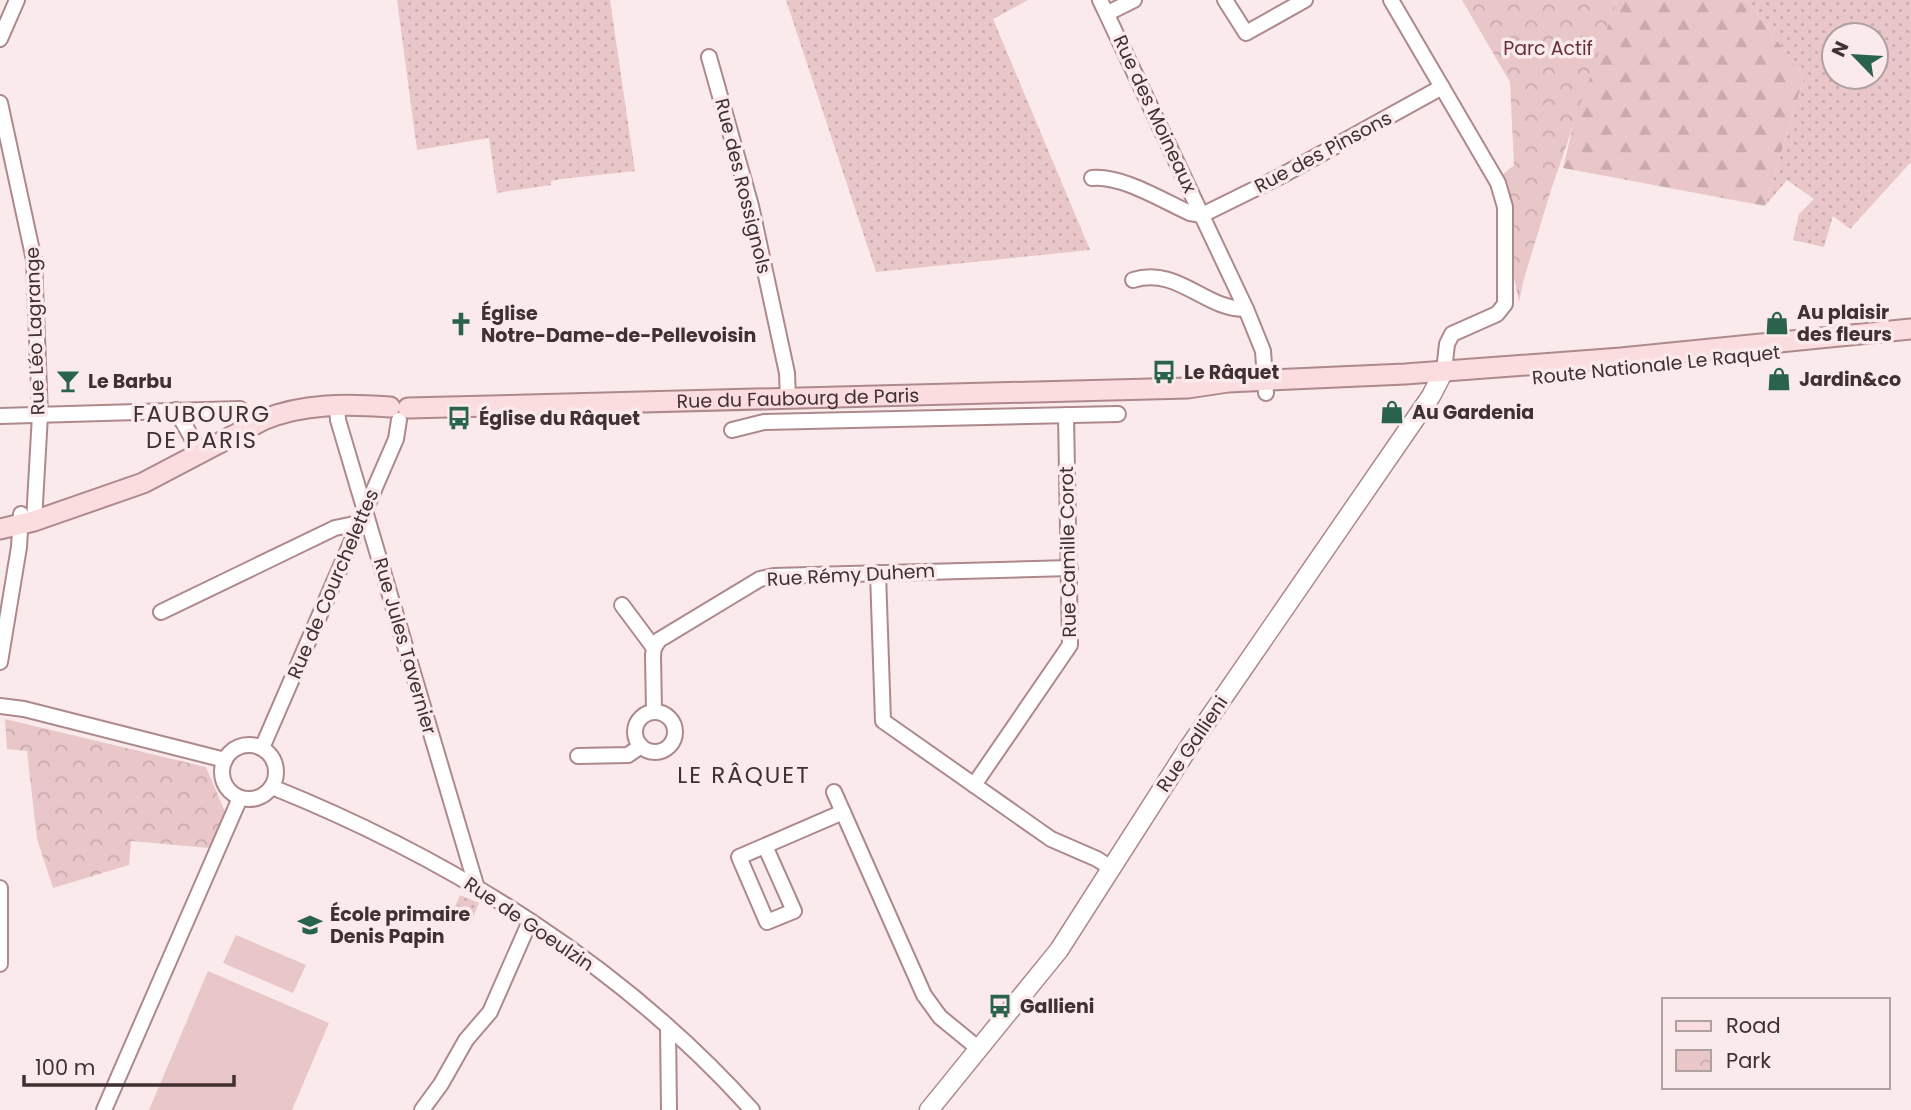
<svg xmlns="http://www.w3.org/2000/svg" width="1911" height="1110" font-family="Poppins,sans-serif">
  <style>
    .grass { fill: url(#grass-dots); fill-rule: evenodd }
    .forest { fill: url(#forest-firs) }
    .park { fill: url(#park-crowns) }
    .pitch { fill: #e9c7c9 }
    .lines { fill: none; stroke-linecap: round; stroke-linejoin: round }
    .minor-casing { stroke: #ae898c; stroke-width: 18 }
    .tertiary-casing { stroke: #ae898c; stroke-width: 21 }
    .secondary-casing { stroke: #ae898c; stroke-width: 23 }
    .minor { stroke: #fff; stroke-width: 14 }
    .tertiary { stroke: #fff; stroke-width: 18 }
    .secondary { stroke: #fbdcdf; stroke-width: 19 }
    .labels { text-anchor: middle; dominant-baseline: central; stroke-width: 7; stroke-linejoin: round; paint-order: stroke }
    .park-label { font-size: 19px; fill: #673137; stroke: #faeaeb }
    .street-label { font-size: 19px; fill: #3f3031; stroke: #faeaeb }
    .poi-label { font-size: 19px; font-weight: bold; fill: #3f3031; stroke: #faeaeb; text-anchor: start }
    .quarter-label { font-size: 23px; letter-spacing: 2px; fill: #3f3031; stroke: #faeaeb }
  </style>
  <defs>
    <pattern id="grass-dots" width="8" height="8" patternUnits="userSpaceOnUse" patternTransform="scale(1.75)"><rect width="8" height="8" fill="#e9c7c9"/><path d="M2 2h.1M6 6h.1" fill="none" stroke="#c9abad" stroke-width="1.8" stroke-linecap="round"/></pattern>
    <pattern id="forest-firs" width="22" height="20" patternUnits="userSpaceOnUse" patternTransform="scale(1.75)"><rect width="22" height="20" fill="#e9c7c9"/><path d="M5 1l3.5 6h-7zM16 11l3.5 6h-7z" fill="#c9abad"/></pattern>
    <pattern id="park-crowns" width="20" height="18" patternUnits="userSpaceOnUse" patternTransform="scale(1.75)"><rect width="20" height="18" fill="#e9c7c9"/><path d="M2 6a3 3 0 1 1 6 0M12 15a3 3 0 1 1 6 0" fill="none" stroke="#c9abad"/></pattern>
  </defs>
  <rect width="100%" height="100%" fill="#faeaeb"/>
  <!-- grass -->
  <g class="grass">
    <path d="M 397,0 L 610,0 L 635,171 L 561,179 L 551,181 L 551,185 L 497,193 L 489,138 L 417,150 Z"/>
    <path d="M 786,0 L 1028,0 L 993,19 L 1090,250 L 876,272 Z"/>
    <path d="M 1747,0 L 1911,0 L 1911,162 L 1850,229 L 1833,216 L 1824,247 L 1793,240 L 1799,214 L 1814,199 L 1787,180 L 1765,206 L 1804,77 ZM 1834,35 L 1876,35 L 1876,77 L 1834,77 Z"/>
    <path d="M 460,895 L 479,903 L 471,922 L 452,913 Z"/>
  </g>
  <!-- forest -->
  <path class="forest" d="M 1617,0 L 1747,0 L 1804,77 L 1765,206 L 1563,168 L 1576,114 Z"/>
  <!-- park -->
  <g class="park">
    <path d="M 1462,0 L 1617,0 L 1551,190 L 1523,282 L 1519,302 L 1512,267 L 1510,200 L 1501,176 L 1514,165 L 1510,82 Z"/>
    <path d="M 5,719 L 206,767 L 226,814 L 209,848 L 131,841 L 129,865 L 53,888 L 37,839 L 27,751 L 7,749 Z"/>
  </g>
  <!-- pitch -->
  <g class="pitch">
    <path d="M 236,935 L 306,965 L 293,993 L 223,963 Z"/>
    <path d="M 208,971 L 329,1023 L 292,1110 L 149,1110 Z"/>
  </g>
  <g class="lines">
    <!-- minor casing -->
    <g class="minor-casing">
      <g id="minor">
        <path d="M 1100,0 L 1246,309 L 1263,351 L 1266,393"/>
        <path d="M 1225,0 L 1246,33 L 1305,0"/>
        <path d="M 1391,0 L 1498,183 L 1505,207 L 1505,304 L 1497,314 L 1452,334 L 1447,344 L 1444,371"/>
        <path d="M 1108,13 L 1134,0"/>
        <path d="M 0,39 L 17,0"/>
        <path d="M 709,57 L 751,206 L 787,373 L 788,398"/>
        <path d="M 0,103 L 34,260 L 40,415 L 34,521"/>
        <path d="M 1092,178 C 1122,175 1163,201 1190,213 L 1202,215 L 1281,176 L 1442,87"/>
        <path d="M 1133,280 C 1178,266 1205,310 1246,309"/>
        <path d="M 337,405 L 338,420 L 476,885"/>
        <path d="M 176,410 L 201,454"/>
        <path d="M 0,416 L 240,409"/>
        <path d="M 732,430 L 764,422 L 1118,414"/>
        <path d="M 878,573 L 883,721 L 1051,839 L 1097,859 L 1111,868"/>
        <path d="M 622,605 L 654,648"/>
        <path d="M 161,612 L 335,528 L 359,523"/>
        <path d="M 0,662 L 19,547 L 21,514"/>
        <path d="M 0,706 L 24,709 L 225,760"/>
        <path d="M 654,711 L 653,655 L 654,648 L 659,640 L 760,579 L 774,576 L 1070,568"/>
        <circle cx="655" cy="732" r="20"/>
        <circle cx="249" cy="772" r="27"/>
        <path d="M 262,748 L 396,439 L 399,420"/>
        <path d="M 578,756 L 628,755 L 641,746"/>
        <path d="M 974,785 L 1070,645 L 1066,415"/>
        <path d="M 272,787 C 451,859 622,965 752,1110"/>
        <path d="M 834,792 L 924,995 L 940,1017 L 979,1049"/>
        <path d="M 765,846 L 794,911 L 767,922 L 739,857 L 843,812"/>
        <path d="M 0,888 L 0,964"/>
        <path d="M 668,1028 L 669,1110"/>
        <path d="M 104,1110 L 240,798"/>
        <path d="M 422,1110 L 441,1084 L 466,1040 L 490,1012 L 530,921"/>
      </g>
    </g>
    <!-- tertiary casing -->
    <g class="tertiary-casing">
      <path id="tertiary" d="M 929,1110 L 1059,950 L 1187,750 L 1431,396 L 1444,371"/>
    </g>
    <!-- secondary casing -->
    <g class="secondary-casing">
      <g id="secondary">
        <path id="s1" d="M 408,408 L 1188,388 L 1228,382 L 1405,374 L 1621,358 L 1911,329"/>
        <path d="M 0,529 L 34,521 L 143,483 L 263,420 C 303,403 348,404 390,407"/>
      </g>
    </g>
    <!-- minor -->
    <use href="#minor" class="minor"/>
    <!-- tertiary -->
    <use href="#tertiary" class="tertiary"/>
    <!-- secondary -->
    <use href="#secondary" class="secondary"/>
  </g>
  <!-- icons -->
  <defs>
    <g id="shop-bare" transform="scale(1.89)"><path d="M-5-2.5h2.3a2.7 3.5 0 0 1 5.4 0H5L5.5 6h-11ZM-1.5-2.5h3a1.5 2.3 0 0 0-3 0Z" fill="#2a634c" stroke="#faeaeb" stroke-width="2.5" paint-order="stroke"/></g>
    <g id="church-bare" transform="scale(1.89)"><path d="M-1.2-6h2.4v3.5h3.3v2.4h-3.3V6h-2.4V-.1h-3.3v-2.4h3.3Z" fill="#2a634c" stroke="#faeaeb" stroke-width="2.5" paint-order="stroke"/></g>
    <g id="bus-bare" transform="scale(1.89)"><path d="M-5-6H5V4H4V6H2V4H-2V6H-4V4H-5ZM-3.5-4V0h7V-4ZM-3.5 1.2v1.5H-2V1.2ZM2 1.2v1.5H3.5V1.2Z" fill="#2a634c" stroke="#faeaeb" stroke-width="2.5" paint-order="stroke"/></g>
    <g id="bar-bare" transform="scale(1.89)"><path d="M-6-5H6L.8 .8V4.5H3.5V6h-7V4.5H-.8V.8Z" fill="#2a634c" stroke="#faeaeb" stroke-width="2.5" paint-order="stroke"/></g>
    <g id="school-bare" transform="scale(1.89)"><path d="M0-5L7-2L0 1L-7-2ZM-4 1L0 2.5L4 1V4Q0 6-4 4Z" fill="#2a634c" stroke="#faeaeb" stroke-width="2.5" paint-order="stroke"/></g>
  </defs>
  <g fill-rule="evenodd">
    <use href="#shop-bare" x="1777" y="323"/>
    <use href="#church-bare" x="461" y="324"/>
    <use href="#bus-bare" x="1164" y="372"/>
    <use href="#shop-bare" x="1779" y="379"/>
    <use href="#bar-bare" x="68" y="381"/>
    <use href="#shop-bare" x="1392" y="412"/>
    <use href="#bus-bare" x="459" y="418"/>
    <use href="#school-bare" x="310" y="925"/>
    <use href="#bus-bare" x="1000" y="1006"/>
  </g>
  <g class="labels">
    <!-- park labels -->
    <g class="park-label">
      <text x="1548" y="48">Parc Actif</text>
    </g>
    <!-- street labels -->
    <g class="street-label">
      <text transform="translate(1155 114) rotate(65)">Rue des Moineaux</text>
      <text transform="translate(1323 152) rotate(-28)">Rue des Pinsons</text>
      <text transform="translate(743 186) rotate(76)">Rue des Rossignols</text>
      <text transform="translate(35 331) rotate(-92)">Rue Léo Lagrange</text>
      <text transform="translate(1656 365) rotate(-6)">Route Nationale Le Raquet</text>
      <text stroke="none"><textPath href="#s1" startOffset="390">Rue du Faubourg de Paris</textPath></text>
      <text transform="translate(1068 552) rotate(-91)">Rue Camille Corot</text>
      <text transform="translate(851 575) rotate(-3)">Rue Rémy Duhem</text>
      <text transform="translate(333 584) rotate(-67)">Rue de Courchelettes</text>
      <text transform="translate(405 646) rotate(74)">Rue Jules Tavernier</text>
      <text transform="translate(1192 744) rotate(-56)">Rue Gallieni</text>
      <text transform="translate(529 924) rotate(34)">Rue de Goeulzin</text>
    </g>
    <!-- poi labels -->
    <g class="poi-label">
      <text x="1797" y="312">Au plaisir<tspan x="1797" dy="22">des fleurs</tspan></text>
      <text x="481" y="313">Église<tspan x="481" dy="22">Notre-Dame-de-Pellevoisin</tspan></text>
      <text x="1184" y="372">Le Râquet</text>
      <text x="1799" y="379">Jardin&amp;co</text>
      <text x="88" y="381">Le Barbu</text>
      <text x="1412" y="412">Au Gardenia</text>
      <text x="479" y="418">Église du Râquet</text>
      <text x="330" y="914">École primaire<tspan x="330" dy="22">Denis Papin</tspan></text>
      <text x="1020" y="1006">Gallieni</text>
    </g>
    <!-- quarter labels -->
    <g class="quarter-label">
      <text x="202" y="414">FAUBOURG<tspan x="202" dy="26">DE PARIS</tspan></text>
      <text x="744" y="775">LE RÂQUET</text>
    </g>
  </g>
  <!-- legend -->
  <rect x="1662" y="998" width="228" height="91" fill="#faeaeb" stroke="#afa0a1" stroke-width="2"/>
  <rect x="1676" y="1021" width="35" height="10" fill="#fbdcdf" stroke="#afa0a1" stroke-width="2"/>
  <text x="1726" y="1033" font-size="21" fill="#3f3031">Road</text>
  <rect x="1676" y="1050" width="35" height="21" fill="url(#park-crowns)" stroke="#afa0a1" stroke-width="2"/>
  <text x="1726" y="1068" font-size="21" fill="#3f3031">Park</text>
  <!-- north arrow -->
  <g transform="translate(1855 56) rotate(295)"><circle r="33" fill="#faeaeb" stroke="#afa0a1" stroke-width="2"/>
  <path d="M0-5L12 26L0 18L-12 26Z" fill="#2a634c"/>
  <text y="-10" font-size="19" font-weight="bold" text-anchor="middle" fill="#3f3031">N</text>
  </g>
  <!-- scale -->
  <path d="M24 1075v10h210v-10" fill="none" stroke="#3f3031" stroke-width="3.5"/>
  <text x="35" y="1075" font-size="21" fill="#3f3031" stroke="#faeaeb" stroke-width="5" paint-order="stroke">100 m</text>
</svg>
